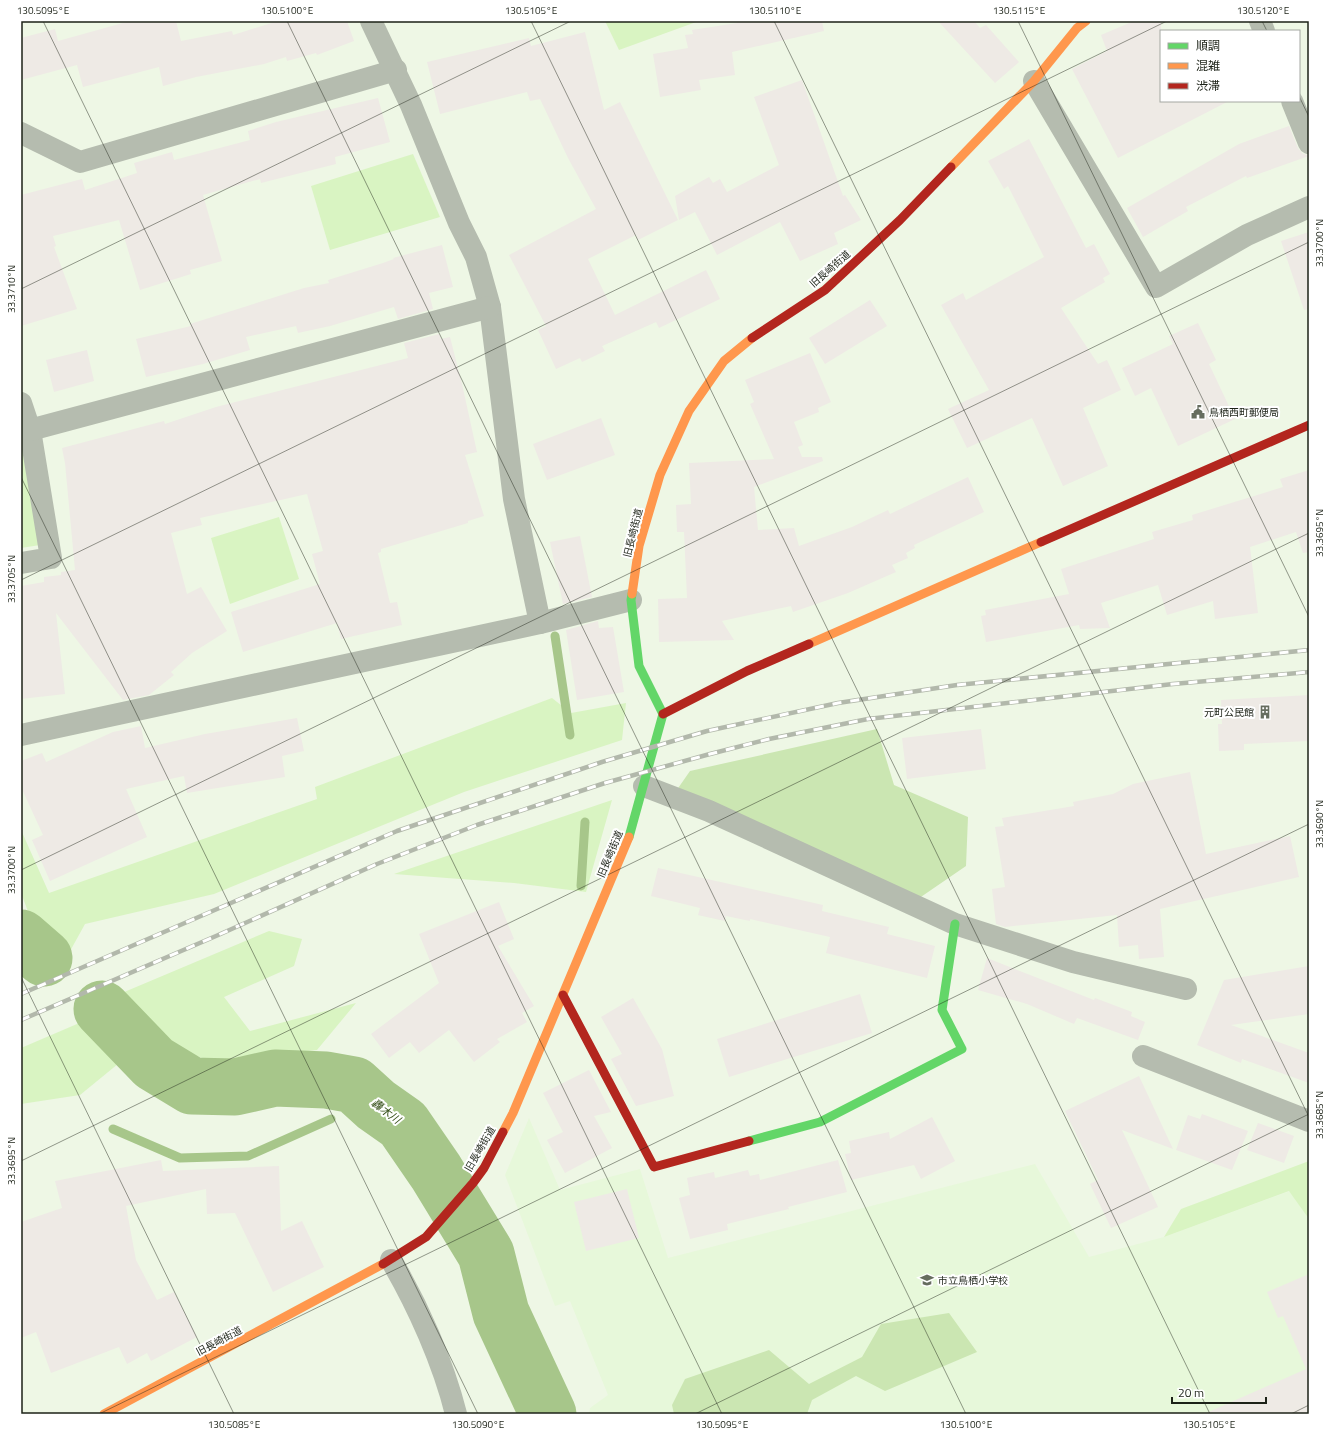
<svg xmlns="http://www.w3.org/2000/svg" width="1330" height="1435" font-family="'Titillium Web','Noto Sans JP',sans-serif">
  <style>
    .built { fill: #e7f8da }
    .green { fill: #d9f4c2 }
    .forest { fill: #cbe6b2 }
    .lines { fill: none; stroke-linecap: round; stroke-linejoin: round }
    .stream { stroke: #a7c68a; stroke-width: 9 }
    .river { stroke: #a7c68a; stroke-width: 57 }
    .building { fill: #eeeae5 }
    .street { stroke: #b5bcaf; stroke-width: 22 }
    .fast { stroke: #63d668; stroke-width: 9 }
    .slow { stroke: #ff974d; stroke-width: 9 }
    .jam { stroke: #b3261e; stroke-width: 9 }
    .rail-casing { stroke: #b2b8ab; stroke-width: 4.5 }
    .rail { stroke: #fff; stroke-width: 3; stroke-dasharray: 9; stroke-linecap: butt }
    .ticks { fill: none; stroke: #1c2217; stroke-width: 1; stroke-opacity: 0.45 }
    .labels { text-anchor: middle; dominant-baseline: central; stroke-width: 4; stroke-linejoin: round; paint-order: stroke }
    .street-label { font-size: 10px; fill: #1c2217; stroke: #fff }
    .poi-label { font-size: 10px; fill: #1c2217; stroke: #fff; text-anchor: start }
    .water-label { font-size: 11px; font-style: italic; fill: #334d16; stroke: #fff }
    .neatline { fill: none; stroke: #1c2217; stroke-width: 1.5 }
    .ticks-label { font-size: 10px; text-anchor: middle; fill: #1c2217 }
  </style>
  <rect width="100%" height="100%" fill="#eef7e5"/>
  <!-- built -->
  <path class="built" d="M 529,1118 L 560,1190 L 640,1169 L 668,1258 L 1035,1164 L 1089,1257 L 1164,1237 L 1290,1191 L 1309,1219 L 1309,1414 L 589,1414 L 590,1408 L 608,1395 L 570,1301 L 555,1306 L 505,1175 Z"/>
  <!-- green -->
  <g class="green">
    <path d="M 605,21 L 699,21 L 619,50 Z"/>
    <path d="M 413,154 L 440,217 L 330,250 L 311,186 Z"/>
    <path d="M 21,436 L 40,545 L 21,548 Z"/>
    <path d="M 279,517 L 299,579 L 230,604 L 211,538 Z"/>
    <path d="M 552,698 L 571,713 L 626,703 L 622,740 L 464,792 L 214,894 L 85,924 L 69,953 L 29,914 L 21,893 L 21,830 L 49,893 L 317,799 L 315,787 Z"/>
    <path d="M 612,800 L 586,892 L 514,883 L 394,874 Z"/>
    <path d="M 269,931 L 302,939 L 294,966 L 224,997 L 250,1031 L 356,1003 L 317,1050 L 213,1062 L 169,1046 L 110,998 Z"/>
    <path d="M 21,954 L 34,968 L 21,973 Z"/>
    <path d="M 84,1021 L 124,1059 L 80,1095 L 21,1104 L 21,1048 Z"/>
    <path d="M 1309,1161 L 1309,1219 L 1289,1191 L 1164,1237 L 1181,1209 Z"/>
  </g>
  <!-- forest -->
  <g class="forest">
    <path d="M 877,729 L 894,785 L 968,817 L 966,866 L 915,901 L 674,794 L 690,771 Z"/>
    <path d="M 949,1313 L 977,1352 L 885,1391 L 856,1376 L 812,1400 L 807,1414 L 674,1414 L 672,1405 L 685,1379 L 769,1350 L 809,1384 L 862,1357 L 881,1324 Z"/>
  </g>
  <g class="lines">
    <!-- stream -->
    <g class="stream">
      <path d="M 555,636 L 570,735"/>
      <path d="M 581,886 L 585,822"/>
      <path d="M 113,1129 L 180,1158 L 248,1156 L 331,1119"/>
    </g>
    <!-- river -->
    <g class="river">
      <path d="M 21,938 L 44,958"/>
      <path d="M 102,1009 L 154,1063 L 192,1086 L 235,1087 L 275,1078 L 326,1080 L 354,1085 L 376,1105 L 403,1124 L 436,1172 L 486,1254 L 501,1313 L 548,1414"/>
    </g>
  </g>
  <!-- building -->
  <g class="building">
    <path d="M 130,21 L 176,21 L 181,41 L 232,31 L 233,35 L 278,21 L 347,21 L 354,41 L 317,55 L 316,53 L 287,61 L 286,57 L 264,64 L 196,77 L 163,86 L 159,67 L 83,87 L 77,65 L 21,80 L 21,38 L 55,29 L 58,41 Z"/>
    <path d="M 736,21 L 822,21 L 824,31 L 732,52 L 735,75 L 699,80 L 701,90 L 660,97 L 653,54 L 688,48 L 685,35 L 693,34 L 692,30 L 737,23 Z"/>
    <path d="M 938,21 L 974,21 L 980,28 L 986,25 L 1019,62 L 995,83 Z"/>
    <path d="M 1134,21 L 1161,21 L 1161,101 L 1229,101 L 1118,158 L 1072,69 L 1107,51 L 1101,35 Z"/>
    <path d="M 585,32 L 604,110 L 620,102 L 678,220 L 638,240 L 636,235 L 588,259 L 615,315 L 706,270 L 720,299 L 659,328 L 656,322 L 602,346 L 605,351 L 582,362 L 580,358 L 556,369 L 538,330 L 546,326 L 509,255 L 596,209 L 568,158 L 540,99 L 530,101 L 527,92 L 440,114 L 427,62 L 529,38 L 531,46 Z"/>
    <path d="M 802,80 L 843,196 L 845,195 L 861,220 L 834,233 L 838,244 L 800,261 L 780,222 L 717,255 L 695,212 L 679,220 L 675,196 L 709,177 L 713,183 L 720,179 L 727,192 L 779,165 L 754,97 Z"/>
    <path d="M 378,98 L 390,142 L 335,157 L 336,164 L 261,183 L 260,179 L 203,195 L 222,261 L 190,270 L 191,274 L 140,290 L 119,220 L 53,236 L 56,246 L 54,247 L 77,309 L 21,326 L 21,195 L 82,179 L 85,190 L 137,173 L 134,163 L 172,152 L 174,160 L 250,140 L 248,131 L 276,122 Z"/>
    <path d="M 1289,126 L 1298,148 L 1302,153 L 1309,156 L 1247,178 L 1246,176 L 1186,207 L 1188,211 L 1143,237 L 1127,208 L 1239,144 Z"/>
    <path d="M 1029,139 L 1086,248 L 1094,244 L 1110,274 L 1103,278 L 1105,282 L 1061,308 L 1098,364 L 1107,360 L 1121,390 L 1083,408 L 1108,466 L 1063,486 L 1032,418 L 967,448 L 948,409 L 989,390 L 941,305 L 963,293 L 966,300 L 1044,257 L 1008,186 L 1004,189 L 988,161 Z"/>
    <path d="M 1309,232 L 1309,309 L 1304,310 L 1281,241 Z"/>
    <path d="M 442,245 L 453,287 L 429,293 L 433,309 L 398,319 L 394,307 L 330,326 L 298,333 L 296,326 L 246,337 L 250,350 L 203,364 L 146,377 L 136,339 L 191,326 L 190,324 L 304,288 L 329,283 L 328,280 L 383,263 L 394,259 L 393,258 Z"/>
    <path d="M 870,300 L 887,326 L 825,364 L 809,338 Z"/>
    <path d="M 1198,323 L 1216,360 L 1209,364 L 1235,419 L 1178,446 L 1151,388 L 1135,396 L 1122,368 L 1173,344 L 1169,336 Z"/>
    <path d="M 439,334 L 441,339 L 450,337 L 462,384 L 477,452 L 465,455 L 484,516 L 468,521 L 468,523 L 381,549 L 381,552 L 378,553 L 390,603 L 397,602 L 402,625 L 341,639 L 337,623 L 243,652 L 231,612 L 320,584 L 312,554 L 323,551 L 307,494 L 200,518 L 202,525 L 171,533 L 187,594 L 201,587 L 227,631 L 192,653 L 171,672 L 174,675 L 149,695 L 123,700 L 56,613 L 65,694 L 21,699 L 21,586 L 44,582 L 44,577 L 61,575 L 61,572 L 75,570 L 65,463 L 62,448 L 164,421 L 165,424 L 216,407 L 408,358 L 404,343 Z"/>
    <path d="M 87,350 L 94,381 L 54,392 L 46,360 Z"/>
    <path d="M 810,353 L 831,402 L 818,408 L 819,412 L 794,422 L 803,445 L 798,447 L 802,457 L 822,457 L 823,461 L 754,487 L 758,530 L 794,528 L 799,546 L 852,527 L 888,510 L 890,514 L 968,477 L 984,512 L 914,545 L 915,548 L 906,553 L 908,558 L 892,565 L 896,572 L 848,593 L 793,612 L 791,606 L 722,621 L 734,640 L 659,642 L 658,599 L 687,598 L 684,532 L 677,532 L 676,505 L 691,504 L 689,463 L 774,459 L 750,404 L 754,402 L 745,380 Z"/>
    <path d="M 601,418 L 615,455 L 547,480 L 533,444 Z"/>
    <path d="M 1309,470 L 1309,552 L 1303,553 L 1296,532 L 1250,547 L 1258,613 L 1215,619 L 1213,601 L 1167,615 L 1158,585 L 1101,603 L 1110,628 L 1080,629 L 1079,625 L 986,642 L 981,616 L 986,615 L 985,610 L 1069,594 L 1061,569 L 1154,539 L 1152,532 L 1193,520 L 1192,515 L 1283,487 L 1280,479 Z"/>
    <path d="M 580,536 L 592,597 L 563,604 L 550,542 Z"/>
    <path d="M 598,621 L 599,628 L 613,627 L 624,692 L 577,700 L 566,630 Z"/>
    <path d="M 1309,695 L 1309,741 L 1244,744 L 1244,750 L 1219,751 L 1218,724 L 1222,724 L 1221,700 Z"/>
    <path d="M 297,718 L 304,751 L 282,756 L 285,777 L 187,793 L 184,776 L 126,789 L 147,837 L 50,881 L 32,840 L 43,835 L 21,787 L 21,761 L 42,753 L 46,762 L 113,732 L 141,726 L 145,748 L 205,734 Z"/>
    <path d="M 981,729 L 986,769 L 907,779 L 902,738 Z"/>
    <path d="M 1190,772 L 1206,854 L 1290,836 L 1299,877 L 1160,909 L 1164,957 L 1139,959 L 1138,945 L 1119,947 L 1117,915 L 1005,927 L 996,924 L 992,889 L 1005,887 L 995,827 L 1004,826 L 1002,818 L 1074,806 L 1073,802 L 1113,794 L 1133,784 Z"/>
    <path d="M 658,868 L 823,905 L 822,911 L 889,927 L 887,934 L 935,946 L 927,978 L 826,953 L 830,937 L 750,919 L 750,921 L 726,916 L 725,921 L 698,915 L 700,908 L 651,896 Z"/>
    <path d="M 499,902 L 514,939 L 498,946 L 534,1006 L 522,1013 L 527,1022 L 497,1039 L 500,1042 L 474,1062 L 449,1030 L 419,1053 L 410,1042 L 389,1058 L 371,1034 L 439,983 L 419,934 Z"/>
    <path d="M 987,958 L 1094,1000 L 1095,998 L 1132,1012 L 1131,1016 L 1145,1022 L 1138,1040 L 1077,1018 L 1074,1024 L 1027,1004 L 978,990 Z"/>
    <path d="M 1309,966 L 1309,1014 L 1231,1025 L 1309,1053 L 1309,1083 L 1242,1059 L 1241,1063 L 1197,1045 L 1224,980 Z"/>
    <path d="M 860,994 L 872,1033 L 729,1077 L 717,1039 Z"/>
    <path d="M 633,998 L 662,1049 L 674,1096 L 636,1106 L 611,1059 L 622,1054 L 601,1017 Z"/>
    <path d="M 589,1070 L 611,1112 L 594,1116 L 612,1148 L 565,1173 L 547,1140 L 563,1132 L 543,1093 Z"/>
    <path d="M 1139,1076 L 1173,1149 L 1122,1130 L 1158,1207 L 1111,1228 L 1090,1184 L 1098,1180 L 1065,1111 Z"/>
    <path d="M 1202,1114 L 1248,1131 L 1232,1170 L 1176,1150 L 1188,1115 L 1200,1119 Z"/>
    <path d="M 932,1117 L 955,1161 L 921,1179 L 914,1165 L 851,1180 L 845,1154 L 851,1153 L 849,1141 L 889,1132 L 890,1139 Z"/>
    <path d="M 1258,1123 L 1294,1136 L 1284,1163 L 1247,1150 Z"/>
    <path d="M 161,1160 L 163,1171 L 279,1166 L 281,1231 L 302,1221 L 324,1267 L 273,1292 L 235,1213 L 207,1214 L 206,1189 L 126,1206 L 136,1260 L 157,1300 L 174,1292 L 197,1337 L 151,1361 L 147,1353 L 127,1364 L 119,1347 L 51,1373 L 36,1332 L 21,1338 L 21,1222 L 62,1208 L 55,1181 Z"/>
    <path d="M 838,1160 L 847,1192 L 788,1207 L 789,1209 L 727,1224 L 728,1230 L 690,1239 L 679,1198 L 690,1195 L 687,1178 L 714,1172 L 715,1178 L 748,1170 L 750,1176 L 759,1174 L 760,1180 Z"/>
    <path d="M 627,1189 L 639,1238 L 586,1251 L 574,1202 Z"/>
    <path d="M 1309,1274 L 1309,1414 L 1204,1414 L 1306,1369 L 1283,1316 L 1278,1318 L 1267,1292 Z"/>
  </g>
  <g class="lines">
    <!-- street -->
    <g class="street">
      <path d="M 371,21 L 411,105 L 459,223 L 476,257 L 490,307 L 514,499 L 540,623"/>
      <path d="M 1260,21 L 1264,31"/>
      <path d="M 1034,81 L 1156,287 L 1247,235 L 1309,207"/>
      <path d="M 1292,101 L 1309,143"/>
      <path d="M 21,133 L 80,162 L 396,70"/>
      <path d="M 21,403 L 30,430 L 51,558 L 21,563"/>
      <path d="M 30,430 L 490,307"/>
      <path d="M 21,735 L 540,623 L 631,600"/>
      <path d="M 644,786 L 709,811 L 955,924 L 1073,962 L 1186,989"/>
      <path d="M 1143,1056 L 1309,1121"/>
      <path d="M 391,1260 C 418,1306 443,1362 456,1414"/>
    </g>
    <!-- fast -->
    <g class="fast">
      <path d="M 629,837 L 663,714 L 639,666 L 631,600 L 632,594"/>
      <path d="M 749,1141 L 820,1122 L 962,1049 L 942,1010 L 955,924"/>
    </g>
    <!-- slow -->
    <g class="slow">
      <path d="M 951,167 L 1034,81 L 1077,28 L 1086,21"/>
      <path d="M 632,594 L 639,546 L 660,475 L 689,411 L 724,361 L 752,338"/>
      <path d="M 809,644 L 1041,542"/>
      <path d="M 503,1132 L 513,1113 L 629,837"/>
      <path d="M 104,1414 L 383,1264"/>
    </g>
    <!-- jam -->
    <g class="jam">
      <path d="M 752,338 L 825,290 L 900,220 L 951,167"/>
      <path d="M 1041,542 L 1309,425"/>
      <path d="M 663,714 L 747,671 L 809,644"/>
      <path d="M 563,995 L 654,1167 L 749,1141"/>
      <path d="M 383,1264 L 426,1237 L 473,1183 L 484,1168 L 503,1132"/>
    </g>
    <!-- rail casing -->
    <g class="rail-casing">
      <g id="rail">
        <path d="M 21,994 L 397,831 L 602,762 L 707,731 L 838,703 L 957,685 L 1309,650"/>
        <path d="M 21,1020 L 216,936 L 377,864 L 477,825 L 605,783 L 710,754 L 769,739 L 868,719 L 1173,684 L 1309,672"/>
      </g>
    </g>
    <!-- rail -->
    <use href="#rail" class="rail"/>
  </g>
  <!-- ticks -->
  <path class="ticks" d="M 43,21 L 722,1414M 287,21 L 966,1414M 531,21 L 1210,1414M 774,21 L 1309,1117M 1018,21 L 1309,617M 1262,21 L 1267,31M 1299,96 L 1309,117M 21,289 L 571,21M 21,477 L 478,1414M 21,580 L 1167,21M 21,870 L 1309,242M 21,977 L 234,1414M 21,1161 L 1309,533M 99,1414 L 1309,824M 695,1414 L 1309,1114M 1291,1414 L 1309,1405"/>
  <!-- icons -->
  <defs>
    <g id="civic-bare" transform="scale(1.08)"><path d="M-.6-6.5H3V-4.5H.6V-3L4-1V1h2V6H-6V1h2V-1L-.6-3ZM-1.2 2.5V6h2.4V2.5Z" fill="#666d5f" stroke="#fff" stroke-width="2.5" paint-order="stroke"/></g>
    <g id="building-bare" transform="scale(1.08)"><path d="M-4-6H4V6H1V3H-1V6H-4ZM-2.5-4.3h1.7v1.8h-1.7ZM.8-4.3h1.7v1.8H.8ZM-2.5-1h1.7V.8h-1.7ZM.8-1h1.7V.8H.8Z" fill="#666d5f" stroke="#fff" stroke-width="2.5" paint-order="stroke"/></g>
    <g id="school-bare" transform="scale(1.08)"><path d="M0-5L7-2L0 1L-7-2ZM-4 1L0 2.5L4 1V4Q0 6-4 4Z" fill="#666d5f" stroke="#fff" stroke-width="2.5" paint-order="stroke"/></g>
  </defs>
  <g fill-rule="evenodd">
    <use href="#civic-bare" x="1198" y="412"/>
    <use href="#building-bare" x="1265" y="712"/>
    <use href="#school-bare" x="927" y="1280"/>
  </g>
  <g class="labels">
    <!-- street labels -->
    <g class="street-label">
      <text transform="translate(830 269) rotate(-41)">旧長崎街道</text>
      <text transform="translate(633 533) rotate(-76)">旧長崎街道</text>
      <text transform="translate(610 854) rotate(-67)">旧長崎街道</text>
      <text transform="translate(480 1149) rotate(-60)">旧長崎街道</text>
      <text transform="translate(219 1341) rotate(-28)">旧長崎街道</text>
    </g>
    <!-- poi labels -->
    <g class="poi-label">
      <text x="1209" y="412">鳥栖西町郵便局</text>
      <text x="1254" y="712" text-anchor="end">元町公民館</text>
      <text x="938" y="1280">市立鳥栖小学校</text>
    </g>
    <!-- water labels -->
    <g class="water-label">
      <text transform="translate(386 1111) rotate(37)">轟木川</text>
    </g>
  </g>
  <!-- border -->
  <rect width="1330" height="1435" fill="none" stroke="#ffffff" stroke-width="44"/>
  <!-- legend -->
  <rect x="1160" y="30" width="140" height="72" fill="#ffffff" stroke="#a4a7a2"/>
  <rect x="1168" y="43" width="20" height="6" fill="#63d668" stroke="#a4a7a2"/>
  <text x="1196" y="50" font-size="12" fill="#1c2217">順調</text>
  <rect x="1168" y="63" width="20" height="6" fill="#ff974d" stroke="#a4a7a2"/>
  <text x="1196" y="70" font-size="12" fill="#1c2217">混雑</text>
  <rect x="1168" y="83" width="20" height="6" fill="#b3261e" stroke="#a4a7a2"/>
  <text x="1196" y="90" font-size="12" fill="#1c2217">渋滞</text>
  <!-- scale -->
  <path d="M1172 1397v6h94v-6" fill="none" stroke="#1c2217" stroke-width="2"/>
  <text x="1178" y="1397" font-size="12" fill="#1c2217" stroke="#ffffff" stroke-width="3" paint-order="stroke">20 m</text>
  <rect x="22" y="22" width="1286" height="1391" class="neatline"/>
  <g class="ticks-label">
    <text x="43" y="14">130.5095°E</text>
    <text x="287" y="14">130.5100°E</text>
    <text x="531" y="14">130.5105°E</text>
    <text x="775" y="14">130.5110°E</text>
    <text x="1019" y="14">130.5115°E</text>
    <text x="1263" y="14">130.5120°E</text>
    <text transform="translate(1319 243) rotate(-90)" y="4">33.3700°N</text>
    <text transform="translate(11 289) rotate(-90)" y="4">33.3710°N</text>
    <text transform="translate(1319 533) rotate(-90)" y="4">33.3695°N</text>
    <text transform="translate(11 579) rotate(-90)" y="4">33.3705°N</text>
    <text transform="translate(1319 824) rotate(-90)" y="4">33.3690°N</text>
    <text transform="translate(11 870) rotate(-90)" y="4">33.3700°N</text>
    <text transform="translate(1319 1115) rotate(-90)" y="4">33.3685°N</text>
    <text transform="translate(11 1161) rotate(-90)" y="4">33.3695°N</text>
    <text x="234" y="1428">130.5085°E</text>
    <text x="478" y="1428">130.5090°E</text>
    <text x="722" y="1428">130.5095°E</text>
    <text x="966" y="1428">130.5100°E</text>
    <text x="1209" y="1428">130.5105°E</text>
  </g>
</svg>
